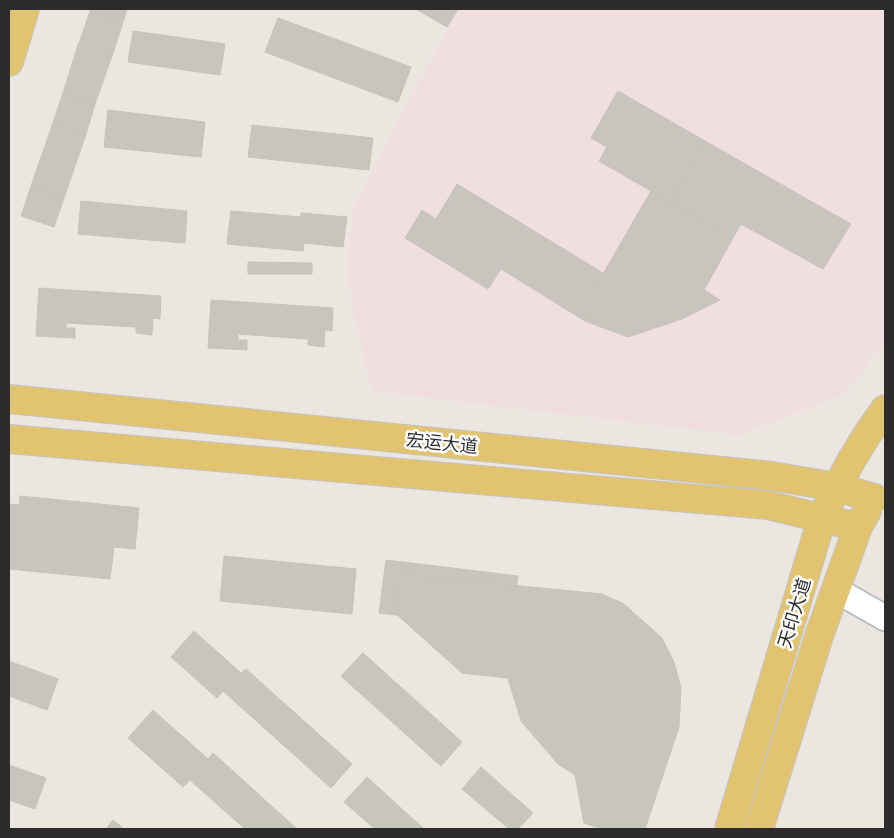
<svg xmlns="http://www.w3.org/2000/svg" width="894" height="838" font-family="'Titillium Web','Noto Sans SC',sans-serif">
  <style>
    .medical { fill: #f1dee0 }
    .building { fill: #c8c4be; stroke: #c7c2ba }
    .lines { fill: none; stroke-linecap: round; stroke-linejoin: round }
    .minor-casing { stroke: #b3b6be; stroke-width: 28 }
    .major-casing { stroke: #c4c4c4; stroke-width: 30 }
    .minor { stroke: #fff; stroke-width: 25 }
    .major { stroke: #e1c370; stroke-width: 28 }
    .labels { text-anchor: middle; dominant-baseline: central; stroke-width: 5; stroke-linejoin: round; paint-order: stroke }
    .street-label { font-size: 18px; fill: #2c2c2c; stroke: #fff }
  </style>
  <rect width="100%" height="100%" fill="#ece6e0"/>
  <!-- medical -->
  <path class="medical" d="M 458,9 L 885,9 L 885,339 L 859,376 L 839,396 L 739,435 L 372,391 L 352,304 L 348,262 L 354,206 Z"/>
  <!-- building -->
  <g class="building">
    <path d="M 91,9 L 127,9 L 123,22 L 90,11 Z"/>
    <path d="M 416,9 L 458,9 L 447,27 Z"/>
    <path d="M 90,11 L 123,22 L 113,53 L 80,41 Z"/>
    <path d="M 278,18 L 411,67 L 398,102 L 265,52 Z"/>
    <path d="M 133,31 L 225,44 L 220,75 L 128,62 Z"/>
    <path d="M 79,42 L 113,53 L 95,104 L 63,93 Z"/>
    <path d="M 618,91 L 705,141 L 670,202 L 599,161 L 607,147 L 591,138 Z"/>
    <path d="M 63,93 L 95,104 L 86,134 L 53,123 Z"/>
    <path d="M 108,110 L 205,122 L 201,157 L 104,147 Z"/>
    <path d="M 53,123 L 86,134 L 64,198 L 31,186 Z"/>
    <path d="M 252,125 L 373,138 L 369,170 L 248,157 Z"/>
    <path d="M 705,141 L 851,224 L 823,269 L 741,224 L 733,238 L 670,202 Z"/>
    <path d="M 457,184 L 603,273 L 589,298 L 596,302 L 585,321 L 501,269 L 488,289 L 405,238 L 422,210 L 436,219 Z"/>
    <path d="M 31,186 L 64,198 L 54,227 L 21,216 Z"/>
    <path d="M 651,191 L 733,238 L 704,290 L 720,300 L 682,319 L 628,337 L 585,321 L 596,302 L 589,298 Z"/>
    <path d="M 81,201 L 187,211 L 185,243 L 78,234 Z"/>
    <path d="M 231,211 L 301,217 L 301,213 L 347,217 L 343,247 L 304,243 L 303,251 L 227,244 Z"/>
    <path d="M 248,262 L 312,263 L 312,274 L 248,274 Z"/>
    <path d="M 39,288 L 161,296 L 160,319 L 153,318 L 152,335 L 136,333 L 136,327 L 66,323 L 66,328 L 75,328 L 75,338 L 36,336 Z"/>
    <path d="M 211,300 L 333,308 L 332,331 L 325,330 L 324,347 L 308,345 L 308,339 L 238,334 L 238,340 L 247,340 L 247,350 L 208,348 Z"/>
    <path d="M 20,496 L 139,508 L 135,549 L 114,547 L 110,579 L 9,569 L 9,504 L 19,505 Z"/>
    <path d="M 224,556 L 356,569 L 352,614 L 220,601 Z"/>
    <path d="M 386,560 L 518,576 L 515,595 L 538,598 L 534,632 L 379,613 Z"/>
    <path d="M 401,574 L 602,594 L 624,604 L 662,638 L 674,662 L 681,688 L 679,727 L 645,829 L 602,829 L 584,823 L 575,775 L 558,764 L 521,721 L 508,678 L 462,673 L 394,612 Z"/>
    <path d="M 194,631 L 241,673 L 246,669 L 352,764 L 331,788 L 223,691 L 217,698 L 171,657 Z"/>
    <path d="M 363,653 L 462,742 L 441,766 L 341,676 Z"/>
    <path d="M 9,661 L 58,679 L 47,710 L 9,696 Z"/>
    <path d="M 153,710 L 208,759 L 213,753 L 297,829 L 245,829 L 190,780 L 183,787 L 128,738 Z"/>
    <path d="M 9,765 L 46,778 L 35,809 L 9,800 Z"/>
    <path d="M 481,767 L 533,813 L 518,829 L 509,829 L 462,789 Z"/>
    <path d="M 367,777 L 424,829 L 375,829 L 344,802 Z"/>
    <path d="M 113,820 L 124,829 L 106,829 Z"/>
  </g>
  <g class="lines">
    <!-- minor casing -->
    <g class="minor-casing">
      <path id="minor" d="M 836,590 L 885,618"/>
    </g>
    <!-- major casing -->
    <g class="major-casing">
      <g id="major">
        <path d="M 9,62 L 25,9"/>
        <path d="M 9,399 L 772,476 L 836,487 L 874,498"/>
        <path d="M 9,439 L 767,505 L 858,527"/>
        <path d="M 729,829 L 822,518 C 839,480 860,443 885,409"/>
        <path d="M 759,829 L 819,636 L 858,527 L 867,511"/>
      </g>
    </g>
    <!-- minor -->
    <use href="#minor" class="minor"/>
    <!-- major -->
    <use href="#major" class="major"/>
  </g>
  <g class="labels">
    <!-- street labels -->
    <g class="street-label">
      <text transform="translate(442 443) rotate(6)">宏运大道</text>
      <text transform="translate(794 613) rotate(-73)">天印大道</text>
    </g>
  </g>
  <!-- border -->
  <rect width="894" height="838" fill="none" stroke="#2c2c2c" stroke-width="20"/>
</svg>
